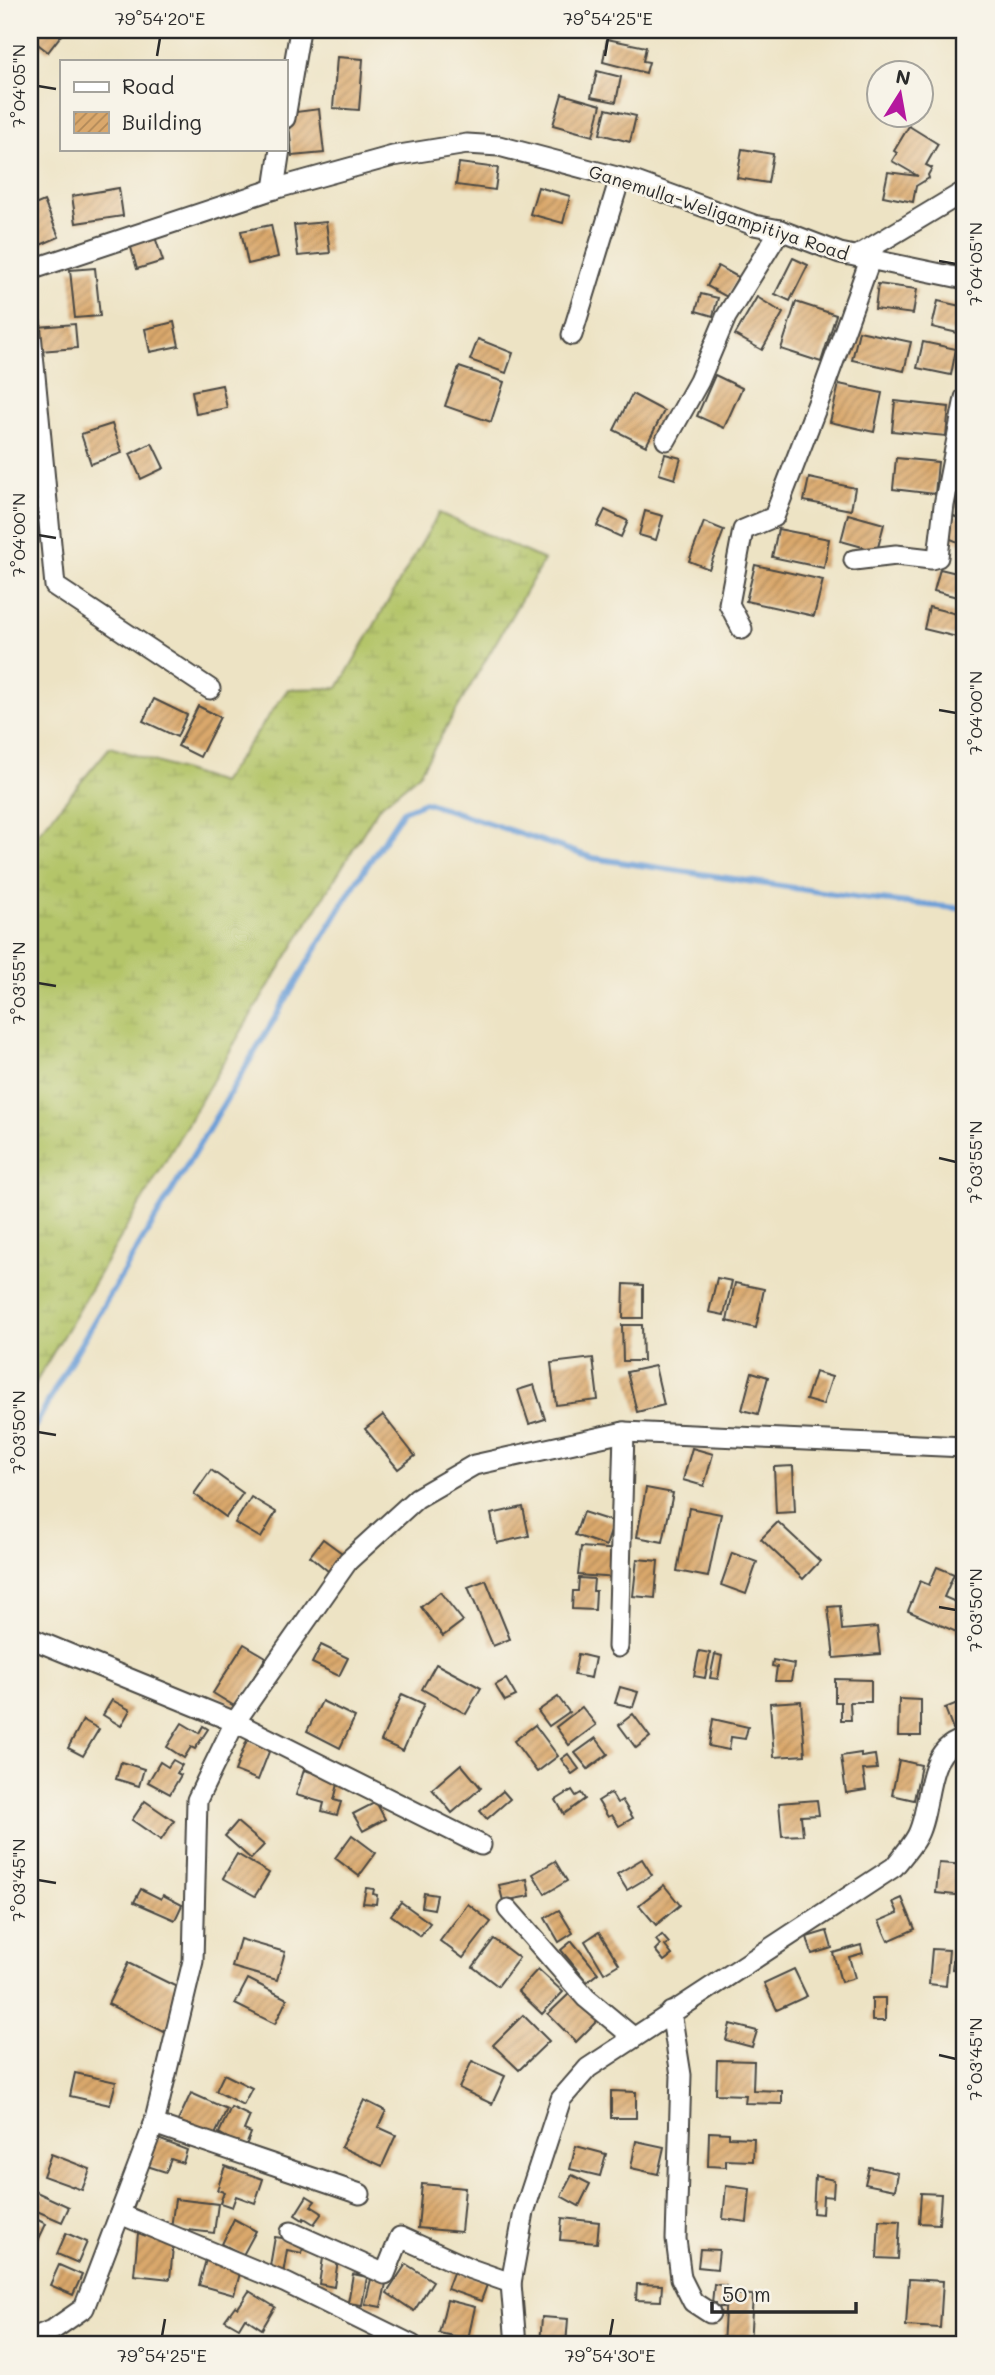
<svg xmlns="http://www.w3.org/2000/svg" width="995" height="2375" font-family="Mali,sans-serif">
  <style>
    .wetland { fill: url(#wetland-marsh); stroke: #70784a; stroke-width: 2 }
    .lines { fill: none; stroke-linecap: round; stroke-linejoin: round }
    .stream { stroke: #6b9ed7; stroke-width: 6 }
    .building { fill: url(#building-hatch) }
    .minor-casing { stroke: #484742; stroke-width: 23 }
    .minor { stroke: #fff; stroke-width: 19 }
    .ticks { fill: none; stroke: #2b2b2b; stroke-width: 2.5 }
    .labels { text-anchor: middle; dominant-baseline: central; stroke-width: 5; stroke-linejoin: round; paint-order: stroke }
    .street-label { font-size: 18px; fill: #2b2b2b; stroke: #f7f3e8 }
    .neatline { fill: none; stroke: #2b2b2b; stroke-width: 2.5 }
    .ticks-label { font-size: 18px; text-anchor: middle; fill: #2b2b2b }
  </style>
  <defs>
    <pattern id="wetland-marsh" width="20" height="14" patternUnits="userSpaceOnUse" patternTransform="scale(1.75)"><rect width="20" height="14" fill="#b4c569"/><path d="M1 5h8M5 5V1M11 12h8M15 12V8" fill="none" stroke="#9ba95b"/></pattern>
    <pattern id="building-hatch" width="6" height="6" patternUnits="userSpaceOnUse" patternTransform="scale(1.75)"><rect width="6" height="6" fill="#daa86c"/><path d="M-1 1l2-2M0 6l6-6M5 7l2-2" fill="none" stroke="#b18959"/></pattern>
  </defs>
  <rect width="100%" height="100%" fill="#f7f3e8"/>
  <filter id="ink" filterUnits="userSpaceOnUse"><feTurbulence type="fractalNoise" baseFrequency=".0143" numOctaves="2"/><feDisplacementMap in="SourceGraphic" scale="14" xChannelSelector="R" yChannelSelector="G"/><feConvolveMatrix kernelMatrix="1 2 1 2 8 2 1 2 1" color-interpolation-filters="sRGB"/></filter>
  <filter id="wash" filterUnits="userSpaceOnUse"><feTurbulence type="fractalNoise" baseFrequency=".00686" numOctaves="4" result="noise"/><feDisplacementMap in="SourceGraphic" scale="28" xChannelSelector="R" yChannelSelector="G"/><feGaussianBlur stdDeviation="1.57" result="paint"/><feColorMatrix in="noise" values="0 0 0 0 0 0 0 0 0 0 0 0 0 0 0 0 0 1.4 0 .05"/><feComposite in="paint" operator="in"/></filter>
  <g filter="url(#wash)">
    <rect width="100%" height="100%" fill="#ede3c4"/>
    <!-- wetland -->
    <path class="wetland" d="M 439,513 L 544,560 L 419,774 L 379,807 L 251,1015 L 30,1392 L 30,843 L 110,747 L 221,783 L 288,689 L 338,688 Z"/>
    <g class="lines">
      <!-- stream -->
      <path class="stream" d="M 30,1435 L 73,1357 L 351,890 L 403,811 L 425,802 L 593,858 L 861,898 L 965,909"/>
    </g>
    <g id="blocks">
      <!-- building -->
      <g class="building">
        <path d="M 30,30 L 65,30 L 48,52 L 30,38 Z"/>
        <path d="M 607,39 L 646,47 L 643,61 L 649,62 L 646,73 L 603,62 Z"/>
        <path d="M 337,57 L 363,59 L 359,110 L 333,108 Z"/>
        <path d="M 597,71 L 621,77 L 616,102 L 591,97 Z"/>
        <path d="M 562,94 L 601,105 L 593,136 L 553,125 Z"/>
        <path d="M 319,109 L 324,153 L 292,156 L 288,113 Z"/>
        <path d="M 606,109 L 636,116 L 630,142 L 600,134 Z"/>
        <path d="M 909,126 L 938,144 L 926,165 L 932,168 L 928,175 L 929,178 L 916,186 L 913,202 L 883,196 L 888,172 L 918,176 L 892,161 L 897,153 L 894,151 Z"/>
        <path d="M 742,149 L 773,154 L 768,183 L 737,178 Z"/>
        <path d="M 459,163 L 498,168 L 495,190 L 456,185 Z"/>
        <path d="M 538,187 L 570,196 L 563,223 L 530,214 Z"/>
        <path d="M 119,188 L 123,216 L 76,223 L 72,196 Z"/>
        <path d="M 44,201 L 59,237 L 31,249 L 30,207 Z"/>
        <path d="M 326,222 L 330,253 L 298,256 L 294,225 Z"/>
        <path d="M 271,225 L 278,257 L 248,264 L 241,231 Z"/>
        <path d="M 155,237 L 163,261 L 137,269 L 130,244 Z"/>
        <path d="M 793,258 L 808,265 L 790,301 L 775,294 Z"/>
        <path d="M 718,266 L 738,277 L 727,297 L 707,286 Z"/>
        <path d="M 95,268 L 100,316 L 75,318 L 70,270 Z"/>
        <path d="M 878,284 L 917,289 L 913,314 L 875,309 Z"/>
        <path d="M 701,294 L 718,298 L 713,316 L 696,311 Z"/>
        <path d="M 757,297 L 783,313 L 762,350 L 735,335 Z"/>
        <path d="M 938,301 L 965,307 L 962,334 L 932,327 Z"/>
        <path d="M 796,302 L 836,315 L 821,362 L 781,349 Z"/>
        <path d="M 174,322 L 179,346 L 150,352 L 145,329 Z"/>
        <path d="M 75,324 L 77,348 L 40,351 L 38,327 Z"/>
        <path d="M 859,331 L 911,342 L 904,371 L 852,360 Z"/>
        <path d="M 478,339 L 513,353 L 506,373 L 470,360 Z"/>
        <path d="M 923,342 L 956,349 L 951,375 L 917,368 Z"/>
        <path d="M 459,367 L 504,382 L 491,422 L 445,406 Z"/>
        <path d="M 715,375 L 742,388 L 724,428 L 697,416 Z"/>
        <path d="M 839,384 L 882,393 L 874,432 L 830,422 Z"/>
        <path d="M 222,385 L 227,408 L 196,414 L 192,391 Z"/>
        <path d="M 632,394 L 664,411 L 646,446 L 614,430 Z"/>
        <path d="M 895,401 L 949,407 L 946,436 L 892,431 Z"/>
        <path d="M 112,424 L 122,453 L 91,464 L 81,434 Z"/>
        <path d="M 152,443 L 164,468 L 141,479 L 130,454 Z"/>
        <path d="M 665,454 L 681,458 L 675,479 L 659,474 Z"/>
        <path d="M 896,458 L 938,462 L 935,494 L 893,489 Z"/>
        <path d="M 809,478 L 855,488 L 851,510 L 804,501 Z"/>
        <path d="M 965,482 L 965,508 L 957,509 L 956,483 Z"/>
        <path d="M 605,510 L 628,521 L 621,537 L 597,526 Z"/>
        <path d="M 645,511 L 663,516 L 656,540 L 639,535 Z"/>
        <path d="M 848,514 L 884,524 L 877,551 L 841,541 Z"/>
        <path d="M 954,516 L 965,521 L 965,545 L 946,537 Z"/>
        <path d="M 704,522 L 724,530 L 709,569 L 689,561 Z"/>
        <path d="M 778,529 L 829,539 L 824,568 L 772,557 Z"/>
        <path d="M 755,565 L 823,580 L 814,616 L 746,601 Z"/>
        <path d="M 940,569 L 965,575 L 965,599 L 934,591 Z"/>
        <path d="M 929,607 L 965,616 L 961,638 L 924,629 Z"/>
        <path d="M 154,699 L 187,715 L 177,737 L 143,721 Z"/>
        <path d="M 198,706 L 220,717 L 200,757 L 178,746 Z"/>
        <path d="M 717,1278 L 732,1281 L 724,1315 L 709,1312 Z"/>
        <path d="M 735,1283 L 764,1289 L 756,1328 L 727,1321 Z"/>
        <path d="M 624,1284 L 643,1285 L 643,1318 L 623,1318 Z"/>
        <path d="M 622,1325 L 642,1325 L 643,1361 L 623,1361 Z"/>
        <path d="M 593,1358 L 598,1400 L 556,1405 L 551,1363 Z"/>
        <path d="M 655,1366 L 664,1405 L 637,1412 L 627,1372 Z"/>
        <path d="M 752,1372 L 768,1377 L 758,1414 L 742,1410 Z"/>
        <path d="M 815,1372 L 832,1377 L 823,1405 L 806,1400 Z"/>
        <path d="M 534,1385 L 545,1419 L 529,1424 L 518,1390 Z"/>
        <path d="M 383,1415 L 415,1456 L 398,1469 L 365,1429 Z"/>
        <path d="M 692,1448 L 713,1454 L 704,1486 L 683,1480 Z"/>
        <path d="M 793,1466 L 795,1512 L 776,1513 L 774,1467 Z"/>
        <path d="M 211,1470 L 243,1493 L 226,1517 L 194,1494 Z"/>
        <path d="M 646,1488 L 673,1493 L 663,1542 L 637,1537 Z"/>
        <path d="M 251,1497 L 276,1512 L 261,1538 L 235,1523 Z"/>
        <path d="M 523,1507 L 529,1536 L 497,1543 L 491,1514 Z"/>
        <path d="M 689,1508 L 721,1514 L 708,1577 L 677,1571 Z"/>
        <path d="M 583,1512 L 614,1522 L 606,1546 L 575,1535 Z"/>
        <path d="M 778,1522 L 820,1561 L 803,1579 L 761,1539 Z"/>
        <path d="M 323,1539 L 342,1553 L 328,1571 L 310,1556 Z"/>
        <path d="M 581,1547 L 619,1550 L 617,1578 L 578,1575 Z"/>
        <path d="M 732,1553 L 757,1562 L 746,1594 L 721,1585 Z"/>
        <path d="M 637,1559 L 658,1561 L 655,1598 L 633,1596 Z"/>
        <path d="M 937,1567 L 954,1574 L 944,1597 L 965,1606 L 965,1625 L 961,1634 L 908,1611 L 920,1581 L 929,1585 Z"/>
        <path d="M 579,1578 L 594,1579 L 593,1591 L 596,1591 L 595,1610 L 572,1609 L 573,1591 L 578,1591 Z"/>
        <path d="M 486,1580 L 510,1639 L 493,1646 L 468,1587 Z"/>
        <path d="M 440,1592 L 463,1621 L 443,1636 L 421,1607 Z"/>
        <path d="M 840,1606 L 842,1630 L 877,1627 L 880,1654 L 834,1658 L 828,1607 Z"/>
        <path d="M 244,1644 L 266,1657 L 236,1707 L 213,1693 Z"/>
        <path d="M 321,1645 L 348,1658 L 339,1676 L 312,1663 Z"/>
        <path d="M 699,1651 L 710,1653 L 705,1678 L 694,1676 Z"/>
        <path d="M 578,1654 L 595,1658 L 591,1678 L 574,1675 Z"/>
        <path d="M 715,1654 L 722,1656 L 718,1679 L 710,1678 Z"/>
        <path d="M 773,1660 L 794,1664 L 791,1681 L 775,1681 L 777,1667 L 772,1666 Z"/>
        <path d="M 436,1664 L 481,1688 L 466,1714 L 422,1689 Z"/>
        <path d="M 506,1679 L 516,1696 L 505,1701 L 495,1685 Z"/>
        <path d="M 835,1679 L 871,1680 L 871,1702 L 850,1702 L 851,1720 L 841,1720 L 841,1702 L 835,1702 Z"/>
        <path d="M 620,1687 L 638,1692 L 633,1707 L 615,1703 Z"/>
        <path d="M 402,1694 L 424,1704 L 403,1751 L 381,1741 Z"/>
        <path d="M 558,1697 L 569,1712 L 549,1726 L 538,1711 Z"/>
        <path d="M 899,1699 L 921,1700 L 921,1736 L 898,1736 Z"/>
        <path d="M 112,1700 L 130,1710 L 121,1726 L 103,1715 Z"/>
        <path d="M 965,1700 L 965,1724 L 953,1729 L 945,1708 Z"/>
        <path d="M 322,1701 L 355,1717 L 340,1748 L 307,1731 Z"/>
        <path d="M 801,1701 L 805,1755 L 774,1757 L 770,1703 Z"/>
        <path d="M 582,1707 L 596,1725 L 569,1745 L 556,1727 Z"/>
        <path d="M 633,1714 L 650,1737 L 636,1748 L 619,1725 Z"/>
        <path d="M 713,1719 L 748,1727 L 745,1739 L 731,1737 L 729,1750 L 709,1746 Z"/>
        <path d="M 83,1720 L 99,1729 L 83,1756 L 68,1748 Z"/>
        <path d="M 182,1723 L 199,1733 L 203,1726 L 208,1729 L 195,1749 L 191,1747 L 184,1758 L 167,1747 Z"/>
        <path d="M 535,1725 L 558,1756 L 537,1772 L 514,1741 Z"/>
        <path d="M 596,1738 L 608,1754 L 588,1769 L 575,1753 Z"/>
        <path d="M 247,1740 L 270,1749 L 258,1780 L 235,1771 Z"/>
        <path d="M 861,1753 L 861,1757 L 875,1755 L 877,1769 L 863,1770 L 866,1790 L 846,1793 L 841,1756 Z"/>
        <path d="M 959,1753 L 965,1754 L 965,1772 L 956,1770 Z"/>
        <path d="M 568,1754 L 579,1769 L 572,1774 L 561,1759 Z"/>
        <path d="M 173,1760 L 182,1765 L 177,1773 L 181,1775 L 170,1794 L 148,1782 L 160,1762 L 168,1767 Z"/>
        <path d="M 899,1760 L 921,1765 L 914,1800 L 892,1795 Z"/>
        <path d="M 121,1762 L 144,1769 L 139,1786 L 116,1779 Z"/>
        <path d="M 461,1764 L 481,1788 L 452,1813 L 432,1789 Z"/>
        <path d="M 304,1770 L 339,1780 L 334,1800 L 341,1802 L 337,1815 L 322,1811 L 324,1803 L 296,1795 Z"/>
        <path d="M 572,1790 L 576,1796 L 581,1793 L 585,1799 L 564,1814 L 556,1800 Z"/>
        <path d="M 503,1791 L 510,1799 L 487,1819 L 480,1811 Z"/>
        <path d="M 611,1793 L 617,1803 L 622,1800 L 633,1818 L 619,1826 L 612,1815 L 608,1817 L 598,1801 Z"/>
        <path d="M 817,1800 L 819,1815 L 801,1816 L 803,1835 L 782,1836 L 779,1803 Z"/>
        <path d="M 145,1801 L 174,1821 L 161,1840 L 132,1820 Z"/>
        <path d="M 376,1802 L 385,1819 L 363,1831 L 353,1814 Z"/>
        <path d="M 237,1822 L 264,1845 L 251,1859 L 225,1836 Z"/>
        <path d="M 352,1835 L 376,1853 L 359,1876 L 335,1858 Z"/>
        <path d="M 237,1854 L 269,1873 L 255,1896 L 223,1878 Z"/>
        <path d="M 642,1859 L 652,1875 L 627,1890 L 617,1874 Z"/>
        <path d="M 555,1861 L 567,1881 L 545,1894 L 533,1874 Z"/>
        <path d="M 939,1863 L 965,1865 L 965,1896 L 936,1893 Z"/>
        <path d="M 527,1879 L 530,1896 L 503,1901 L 499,1885 Z"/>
        <path d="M 664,1885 L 680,1905 L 656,1925 L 639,1905 Z"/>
        <path d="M 366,1888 L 374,1889 L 373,1894 L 377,1895 L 376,1904 L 363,1903 Z"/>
        <path d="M 141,1889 L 161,1899 L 163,1895 L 182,1905 L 175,1920 L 134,1902 Z"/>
        <path d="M 424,1893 L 437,1895 L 434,1909 L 422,1907 Z"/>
        <path d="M 902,1898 L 915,1929 L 888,1941 L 879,1921 L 898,1913 L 893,1902 Z"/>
        <path d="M 401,1902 L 430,1923 L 420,1936 L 391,1915 Z"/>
        <path d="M 468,1904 L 491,1922 L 463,1958 L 440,1941 Z"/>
        <path d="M 559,1910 L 573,1933 L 559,1942 L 545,1918 Z"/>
        <path d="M 827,1931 L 832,1948 L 812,1954 L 807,1937 Z"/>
        <path d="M 599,1932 L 619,1964 L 604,1973 L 585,1941 Z"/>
        <path d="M 662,1935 L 669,1943 L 665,1946 L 672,1955 L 664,1961 L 655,1950 L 660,1945 L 656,1940 Z"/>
        <path d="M 956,1936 L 965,1937 L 965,1970 L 952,1969 Z"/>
        <path d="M 240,1939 L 285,1952 L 277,1980 L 232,1967 Z"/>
        <path d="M 494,1939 L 519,1958 L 498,1986 L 473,1967 Z"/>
        <path d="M 572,1941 L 598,1973 L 587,1982 L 561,1950 Z"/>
        <path d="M 861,1945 L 863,1953 L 849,1957 L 855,1978 L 841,1982 L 833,1953 Z"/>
        <path d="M 932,1949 L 949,1950 L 946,1986 L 929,1984 Z"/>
        <path d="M 128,1963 L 185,1991 L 164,2032 L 108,2004 Z"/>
        <path d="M 538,1969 L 563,1992 L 542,2014 L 518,1991 Z"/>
        <path d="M 794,1969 L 807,1996 L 777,2010 L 764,1983 Z"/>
        <path d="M 248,1979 L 287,1999 L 275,2024 L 235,2004 Z"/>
        <path d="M 570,1993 L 598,2020 L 576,2042 L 548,2014 Z"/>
        <rect x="872" y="1998" width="13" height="23"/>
        <path d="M 523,2015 L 549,2041 L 519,2070 L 493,2045 Z"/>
        <path d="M 730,2024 L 757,2031 L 752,2047 L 726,2040 Z"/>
        <path d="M 717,2060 L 754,2061 L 753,2090 L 782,2091 L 782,2104 L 745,2103 L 746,2095 L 716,2094 Z"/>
        <path d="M 472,2061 L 505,2076 L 492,2104 L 459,2088 Z"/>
        <path d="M 75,2073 L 116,2082 L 110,2105 L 70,2096 Z"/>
        <path d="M 224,2074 L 252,2088 L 243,2105 L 216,2091 Z"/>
        <path d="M 611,2091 L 636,2092 L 636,2118 L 611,2118 Z"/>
        <path d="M 191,2093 L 227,2109 L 214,2137 L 178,2121 Z"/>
        <path d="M 364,2100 L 386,2111 L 378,2127 L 396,2135 L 382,2166 L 341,2147 Z"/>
        <path d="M 231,2107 L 250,2116 L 244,2130 L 251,2133 L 245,2148 L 219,2133 Z"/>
        <path d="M 709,2132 L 729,2133 L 729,2137 L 754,2138 L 753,2161 L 726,2160 L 726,2167 L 708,2166 Z"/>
        <path d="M 153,2137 L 187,2150 L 183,2163 L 171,2159 L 166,2172 L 144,2165 Z"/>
        <path d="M 636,2141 L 664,2147 L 658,2174 L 631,2168 Z"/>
        <path d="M 576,2146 L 606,2154 L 600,2176 L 570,2169 Z"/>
        <path d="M 51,2154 L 90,2169 L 82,2190 L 43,2176 Z"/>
        <path d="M 225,2166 L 263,2179 L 255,2203 L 236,2196 L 232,2207 L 220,2203 L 224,2192 L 217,2190 Z"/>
        <path d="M 869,2167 L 898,2173 L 895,2190 L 865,2184 Z"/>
        <path d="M 572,2175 L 590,2184 L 579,2206 L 561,2196 Z"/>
        <path d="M 815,2176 L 834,2180 L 833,2197 L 823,2196 L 822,2214 L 813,2213 Z"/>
        <path d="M 422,2184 L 465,2188 L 461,2232 L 418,2228 Z"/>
        <path d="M 726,2186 L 750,2189 L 747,2222 L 723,2219 Z"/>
        <path d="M 30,2189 L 69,2207 L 62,2222 L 30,2208 Z"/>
        <path d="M 921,2193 L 941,2194 L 939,2224 L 919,2223 Z"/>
        <path d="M 307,2196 L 315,2201 L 311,2206 L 322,2213 L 314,2224 L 304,2218 L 303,2220 L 295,2215 Z"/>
        <path d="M 175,2199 L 218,2204 L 214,2233 L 171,2228 Z"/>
        <path d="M 30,2216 L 46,2224 L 36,2245 L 30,2243 Z"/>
        <path d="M 562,2218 L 599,2222 L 597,2243 L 560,2240 Z"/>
        <path d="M 234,2219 L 256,2231 L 243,2255 L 222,2244 Z"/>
        <path d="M 879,2220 L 900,2221 L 898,2259 L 877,2258 Z"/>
        <path d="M 66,2233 L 87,2242 L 78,2263 L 57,2254 Z"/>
        <path d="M 138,2233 L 174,2236 L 170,2279 L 134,2275 Z"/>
        <path d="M 275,2237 L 304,2241 L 302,2253 L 287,2250 L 283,2274 L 269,2272 Z"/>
        <path d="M 700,2249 L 719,2250 L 717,2269 L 698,2267 Z"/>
        <path d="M 207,2256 L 242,2266 L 234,2295 L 199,2285 Z"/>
        <path d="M 323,2258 L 338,2260 L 334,2287 L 319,2284 Z"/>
        <path d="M 406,2264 L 433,2281 L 414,2311 L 387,2293 Z"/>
        <path d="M 59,2265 L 82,2275 L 73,2295 L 50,2285 Z"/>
        <path d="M 454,2270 L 488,2282 L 481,2301 L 447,2289 Z"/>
        <path d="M 353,2274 L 367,2277 L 362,2305 L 348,2303 Z"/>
        <path d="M 372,2275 L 387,2279 L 381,2307 L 365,2304 Z"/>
        <path d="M 909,2279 L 943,2281 L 940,2328 L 906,2326 Z"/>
        <path d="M 637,2284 L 662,2285 L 661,2301 L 636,2300 Z"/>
        <path d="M 714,2284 L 726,2286 L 723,2307 L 716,2307 L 716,2303 L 712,2303 Z"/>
        <path d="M 249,2291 L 275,2307 L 262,2329 L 245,2318 L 239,2328 L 225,2320 L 235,2306 L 238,2308 Z"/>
        <path d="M 726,2294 L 753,2295 L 750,2345 L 723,2345 Z"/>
        <path d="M 447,2300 L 475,2307 L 468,2339 L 439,2333 Z"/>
        <path d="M 542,2317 L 568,2319 L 566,2345 L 540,2345 Z"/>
      </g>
    </g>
  </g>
  <g filter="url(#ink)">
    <use href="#blocks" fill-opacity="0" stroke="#484742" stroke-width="2"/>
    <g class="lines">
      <!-- minor casing -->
      <g class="minor-casing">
        <g id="minor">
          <path d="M 285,118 L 300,30"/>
          <path d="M 274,189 L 280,149"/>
          <path d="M 857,256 L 965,191"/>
          <path d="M 30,270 L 274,189 L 393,156 L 467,144 L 499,146 L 636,182 L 754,225 L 780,230 L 840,253 L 965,279"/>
          <path d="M 30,323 L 55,586 L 210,689"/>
          <path d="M 572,335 L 620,178"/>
          <path d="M 666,440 L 699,381 L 726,317 L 780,230"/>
          <path d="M 854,560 L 896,555 L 931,559 L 938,557 L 944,505 L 965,398"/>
          <path d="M 742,629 L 729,604 L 743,530 L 774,517 L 825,385 L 870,260"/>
          <path d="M 30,1638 L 235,1722 L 481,1845"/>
          <path d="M 618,1647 L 624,1432"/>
          <path d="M 508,1909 L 586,1998 L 633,2037"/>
          <path d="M 671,2012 L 681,2075 L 676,2239 L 681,2278 L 693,2302 L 710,2313"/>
          <path d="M 154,2124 L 360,2194"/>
          <path d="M 120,2214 L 286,2283 L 412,2345"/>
          <path d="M 291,2232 L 385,2274 L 400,2237 L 471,2269 L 511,2283"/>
          <path d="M 30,2339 L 54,2329 L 84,2308 L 154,2124 L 193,1961 L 197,1800 L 235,1722 L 348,1561 L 417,1498 L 474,1465 L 624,1432 L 965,1447"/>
          <path d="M 516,2345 L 511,2283 L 524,2212 L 561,2099 L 588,2068 L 894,1867 C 902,1857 911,1847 917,1836 C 933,1806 923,1748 965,1739"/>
        </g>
      </g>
      <!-- minor -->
      <use href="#minor" class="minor"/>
    </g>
  </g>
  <!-- ticks -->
  <path class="ticks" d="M 157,56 L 160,38M 605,56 L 608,38M 38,86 L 56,89M 939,261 L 956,264M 38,535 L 56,538M 939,710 L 956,713M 38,983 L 56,986M 939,1158 L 956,1162M 38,1432 L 56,1435M 939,1607 L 956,1610M 38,1880 L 56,1883M 939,2055 L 956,2059M 162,2336 L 165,2319M 610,2336 L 613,2319"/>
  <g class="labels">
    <!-- street labels -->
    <g class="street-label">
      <text transform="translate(719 212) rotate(18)">Ganemulla-Weligampitiya Road</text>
    </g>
  </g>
  <!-- margin -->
  <rect width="995" height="2375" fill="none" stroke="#f7f3e8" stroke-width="77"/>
  <!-- legend -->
  <rect x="60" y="60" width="228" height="91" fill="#f7f3e8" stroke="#a5a39c" stroke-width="2"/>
  <rect x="74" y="82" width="35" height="10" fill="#ffffff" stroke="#a5a39c" stroke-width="2"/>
  <text x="122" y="94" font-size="21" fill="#2b2b2b">Road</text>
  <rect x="74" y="112" width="35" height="21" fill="url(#building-hatch)" stroke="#a5a39c" stroke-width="2"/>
  <text x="122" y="130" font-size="21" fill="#2b2b2b">Building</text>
  <!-- north arrow -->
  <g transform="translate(900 94) rotate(11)"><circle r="33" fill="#f7f3e8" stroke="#a5a39c" stroke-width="2"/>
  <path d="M0-5L12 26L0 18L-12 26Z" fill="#b5179e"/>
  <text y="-10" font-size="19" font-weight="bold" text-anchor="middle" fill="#2b2b2b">N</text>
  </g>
  <!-- scale -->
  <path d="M712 2302v10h144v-10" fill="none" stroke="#2b2b2b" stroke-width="3.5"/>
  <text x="722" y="2302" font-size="21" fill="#2b2b2b" stroke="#f7f3e8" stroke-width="5" paint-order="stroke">50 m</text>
  <rect x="38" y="38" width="918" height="2298" class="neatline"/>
  <g class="ticks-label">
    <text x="160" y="25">79°54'20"E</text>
    <text x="608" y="25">79°54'25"E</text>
    <text transform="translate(19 86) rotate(-90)" y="6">7°04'05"N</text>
    <text transform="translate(976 264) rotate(-90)" y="6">7°04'05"N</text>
    <text transform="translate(19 535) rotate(-90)" y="6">7°04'00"N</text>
    <text transform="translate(976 713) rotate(-90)" y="6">7°04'00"N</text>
    <text transform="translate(19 983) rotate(-90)" y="6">7°03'55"N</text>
    <text transform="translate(976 1162) rotate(-90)" y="6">7°03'55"N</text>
    <text transform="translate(19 1432) rotate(-90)" y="6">7°03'50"N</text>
    <text transform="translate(976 1610) rotate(-90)" y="6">7°03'50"N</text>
    <text transform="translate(19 1880) rotate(-90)" y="6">7°03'45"N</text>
    <text transform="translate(976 2059) rotate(-90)" y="6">7°03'45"N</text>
    <text x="162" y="2362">79°54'25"E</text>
    <text x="610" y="2362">79°54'30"E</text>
  </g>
</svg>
